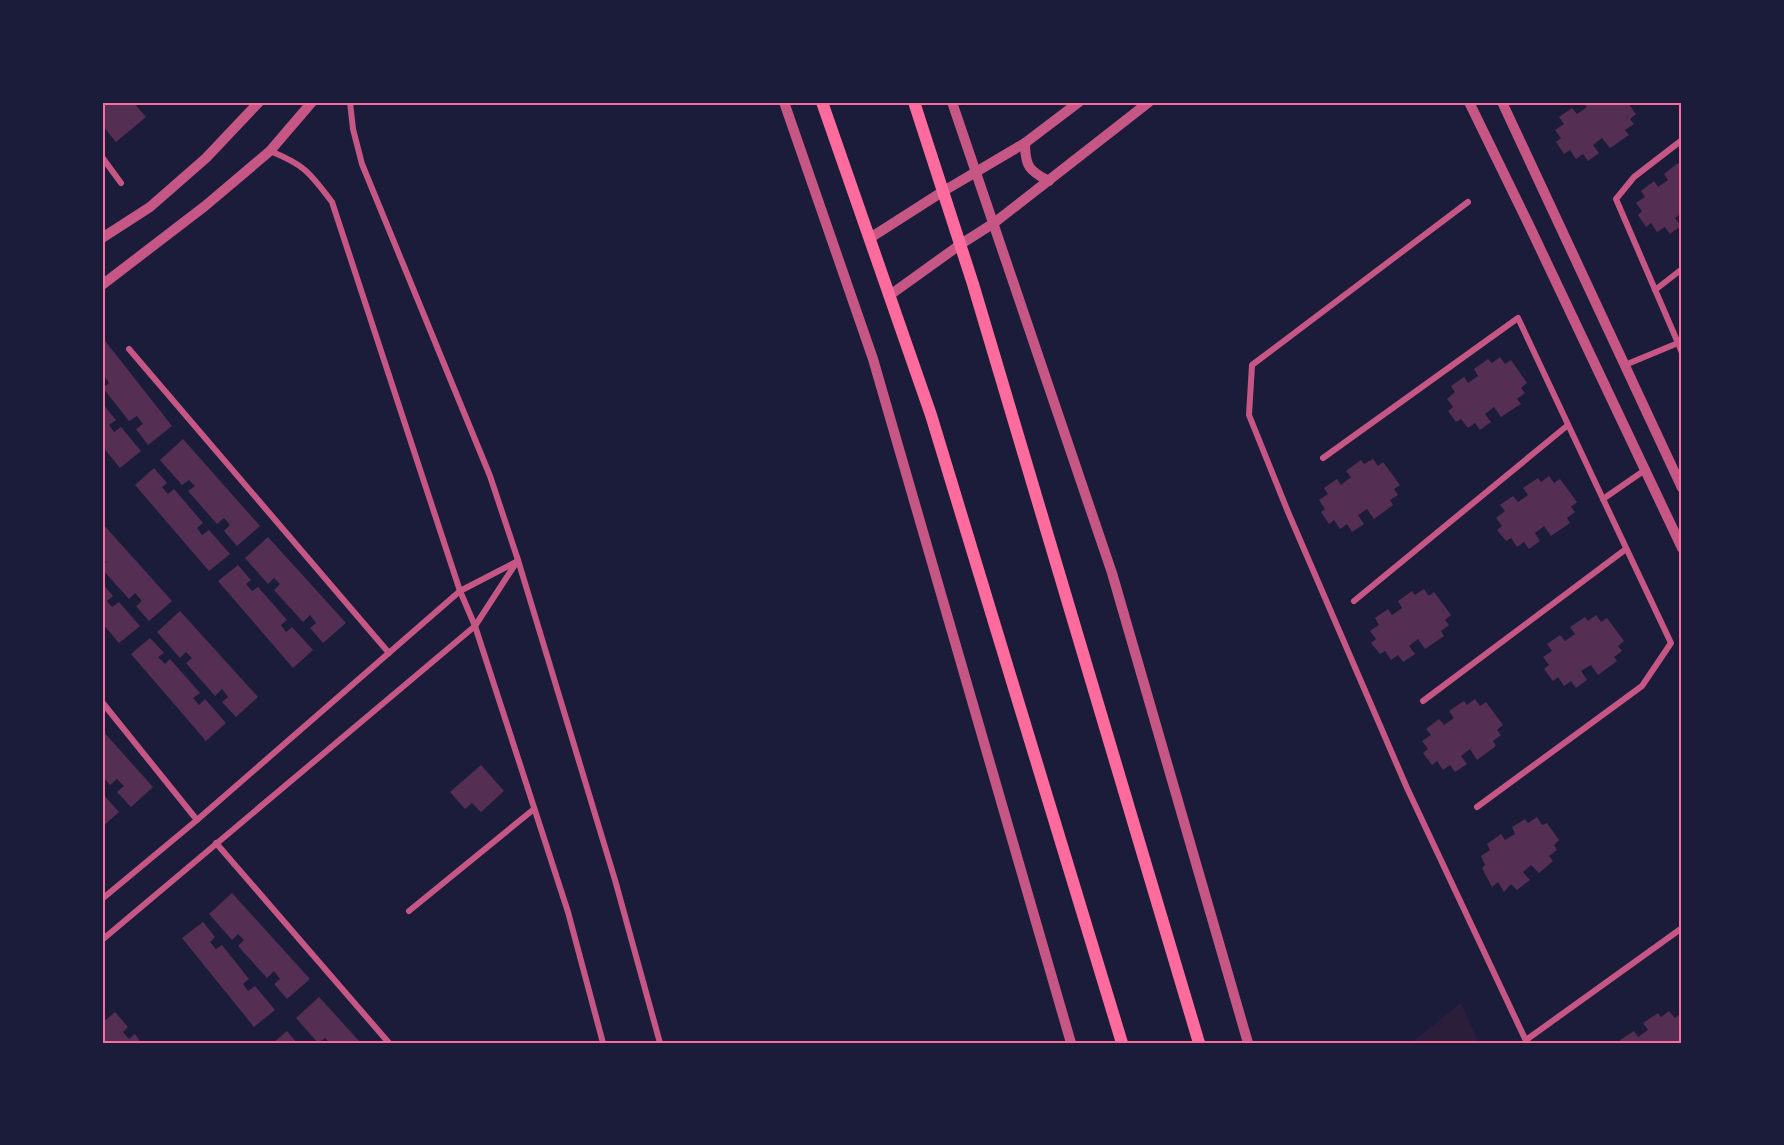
<svg xmlns="http://www.w3.org/2000/svg" width="1784" height="1145" font-family="Commissioner,sans-serif">
  <style>
    .green { fill: #2a1e3b }
    .building { fill: #542f53 }
    .lines { fill: none; stroke-linecap: round; stroke-linejoin: round }
    .minor { stroke: #c65784; stroke-width: 6 }
    .tertiary { stroke: #c65784; stroke-width: 10 }
    .secondary { stroke: #ff6b9d; stroke-width: 12 }
    .neatline { fill: none; stroke: #ff6b9d; stroke-width: 2 }
  </style>
  <rect width="100%" height="100%" fill="#1b1b3a"/>
  <!-- green -->
  <path class="green" d="M 1461,1003 L 1479,1043 L 1411,1043 Z"/>
  <!-- building -->
  <g class="building">
    <path d="M 106,102 L 133,102 L 146,117 L 116,142 L 102,125 L 102,105 Z"/>
    <path d="M 1583,102 L 1627,102 L 1636,114 L 1630,119 L 1634,124 L 1625,130 L 1629,135 L 1610,148 L 1602,138 L 1593,145 L 1599,153 L 1588,161 L 1583,154 L 1576,159 L 1570,150 L 1564,154 L 1556,142 L 1561,138 L 1555,130 L 1564,124 L 1559,117 L 1572,108 L 1577,114 L 1587,107 Z"/>
    <path d="M 1678,163 L 1682,168 L 1682,213 L 1675,218 L 1681,226 L 1670,234 L 1665,227 L 1657,232 L 1651,223 L 1646,227 L 1638,215 L 1642,211 L 1636,203 L 1645,197 L 1641,191 L 1654,181 L 1658,187 L 1668,180 L 1664,174 Z"/>
    <path d="M 102,337 L 172,426 L 148,445 L 136,429 L 143,424 L 137,416 L 129,421 L 103,388 L 109,383 L 104,376 L 102,377 Z"/>
    <path d="M 1500,357 L 1505,364 L 1511,360 L 1527,383 L 1521,388 L 1525,393 L 1517,399 L 1521,404 L 1501,417 L 1494,407 L 1485,414 L 1491,422 L 1480,430 L 1475,423 L 1468,428 L 1461,419 L 1456,422 L 1448,411 L 1453,407 L 1447,399 L 1455,392 L 1451,386 L 1464,377 L 1468,383 L 1478,376 L 1474,369 L 1488,359 L 1492,363 Z"/>
    <path d="M 102,403 L 116,420 L 109,425 L 114,432 L 121,427 L 141,451 L 120,468 L 102,446 Z"/>
    <path d="M 183,439 L 260,526 L 237,546 L 224,531 L 230,525 L 224,518 L 217,524 L 188,491 L 195,486 L 189,480 L 182,485 L 160,460 Z"/>
    <path d="M 1373,459 L 1378,466 L 1383,462 L 1400,485 L 1394,489 L 1398,495 L 1390,500 L 1393,505 L 1374,519 L 1367,509 L 1358,515 L 1364,524 L 1352,532 L 1347,524 L 1340,529 L 1334,520 L 1329,524 L 1321,512 L 1325,509 L 1319,500 L 1328,494 L 1324,488 L 1337,479 L 1341,485 L 1351,477 L 1346,471 L 1361,460 L 1364,464 Z"/>
    <path d="M 154,468 L 167,483 L 162,487 L 168,494 L 174,489 L 203,523 L 197,528 L 202,535 L 209,530 L 230,554 L 209,571 L 135,485 Z"/>
    <path d="M 1549,476 L 1554,483 L 1560,479 L 1577,502 L 1571,507 L 1575,512 L 1567,518 L 1570,523 L 1551,536 L 1544,526 L 1535,533 L 1540,541 L 1529,549 L 1524,542 L 1517,547 L 1511,538 L 1506,541 L 1497,530 L 1502,526 L 1496,518 L 1505,511 L 1500,505 L 1513,496 L 1518,502 L 1528,495 L 1523,488 L 1538,478 L 1541,482 Z"/>
    <path d="M 102,523 L 172,601 L 149,621 L 136,606 L 142,601 L 135,593 L 129,599 L 102,569 L 102,565 L 106,562 L 102,558 Z"/>
    <path d="M 268,537 L 346,623 L 323,643 L 310,628 L 316,623 L 310,615 L 303,622 L 274,590 L 280,584 L 274,578 L 268,584 L 245,558 Z"/>
    <path d="M 238,565 L 251,580 L 246,584 L 252,591 L 258,587 L 287,620 L 281,625 L 286,632 L 292,627 L 313,650 L 293,668 L 218,581 Z"/>
    <path d="M 102,583 L 113,596 L 107,601 L 112,607 L 119,602 L 140,626 L 119,643 L 102,623 Z"/>
    <path d="M 1424,589 L 1429,596 L 1434,592 L 1451,615 L 1445,620 L 1449,625 L 1441,631 L 1444,636 L 1425,649 L 1418,639 L 1409,646 L 1415,654 L 1403,662 L 1398,655 L 1391,660 L 1385,651 L 1380,654 L 1371,643 L 1376,639 L 1370,631 L 1379,625 L 1375,618 L 1388,609 L 1392,615 L 1402,608 L 1398,601 L 1412,591 L 1415,595 Z"/>
    <path d="M 180,611 L 258,697 L 236,717 L 222,702 L 228,697 L 222,689 L 215,696 L 186,663 L 192,658 L 186,652 L 180,658 L 157,632 Z"/>
    <path d="M 1596,615 L 1601,622 L 1607,618 L 1624,641 L 1618,646 L 1622,651 L 1614,657 L 1617,661 L 1598,675 L 1591,665 L 1581,671 L 1587,680 L 1576,688 L 1571,681 L 1564,686 L 1558,677 L 1553,681 L 1544,669 L 1549,665 L 1543,657 L 1552,651 L 1547,644 L 1560,635 L 1565,641 L 1575,634 L 1570,627 L 1585,617 L 1588,621 Z"/>
    <path d="M 150,638 L 164,653 L 158,657 L 165,664 L 170,659 L 200,693 L 193,698 L 199,705 L 205,699 L 226,723 L 206,741 L 131,654 Z"/>
    <path d="M 1475,699 L 1480,706 L 1486,702 L 1503,725 L 1497,730 L 1501,735 L 1493,741 L 1496,746 L 1477,760 L 1470,749 L 1461,756 L 1467,764 L 1455,772 L 1450,765 L 1443,770 L 1437,761 L 1432,765 L 1423,753 L 1428,749 L 1422,741 L 1431,735 L 1426,729 L 1439,719 L 1444,725 L 1454,718 L 1449,711 L 1464,701 L 1467,705 Z"/>
    <path d="M 102,730 L 153,787 L 131,807 L 117,792 L 124,786 L 117,779 L 110,785 L 102,776 Z"/>
    <path d="M 481,765 L 504,791 L 481,812 L 472,803 L 465,809 L 450,792 Z"/>
    <path d="M 102,793 L 119,812 L 102,827 Z"/>
    <path d="M 1537,817 L 1542,825 L 1547,823 L 1559,840 L 1554,845 L 1557,850 L 1549,856 L 1553,861 L 1539,873 L 1531,865 L 1523,872 L 1530,880 L 1517,890 L 1511,884 L 1504,892 L 1498,882 L 1492,887 L 1482,868 L 1485,865 L 1481,856 L 1490,850 L 1487,844 L 1501,834 L 1505,840 L 1515,834 L 1512,827 L 1525,819 L 1528,823 Z"/>
    <path d="M 232,893 L 310,979 L 287,999 L 274,984 L 280,979 L 274,971 L 267,978 L 238,946 L 244,940 L 238,934 L 232,940 L 209,914 Z"/>
    <path d="M 203,922 L 215,937 L 210,942 L 216,949 L 222,945 L 249,979 L 243,984 L 248,991 L 255,986 L 275,1010 L 254,1027 L 182,938 Z"/>
    <path d="M 319,997 L 361,1043 L 330,1043 L 325,1038 L 318,1043 L 296,1018 Z"/>
    <path d="M 1669,1011 L 1675,1018 L 1680,1014 L 1682,1016 L 1682,1043 L 1622,1043 L 1620,1040 L 1634,1031 L 1638,1037 L 1648,1030 L 1643,1023 L 1658,1013 L 1661,1017 Z"/>
    <path d="M 115,1012 L 128,1027 L 123,1032 L 129,1039 L 135,1034 L 141,1043 L 107,1043 L 102,1037 L 102,1023 Z"/>
    <path d="M 287,1031 L 297,1043 L 273,1043 Z"/>
  </g>
  <g class="lines">
    <!-- minor -->
    <g class="minor">
      <path d="M 350,102 L 353,129 L 362,164 L 490,476 L 518,560 L 615,880 L 660,1043"/>
      <path d="M 270,151 C 305,165 310,173 332,202 L 460,591 L 475,626 L 568,912 L 603,1043"/>
      <path d="M 102,157 L 121,183"/>
      <path d="M 1468,202 L 1252,365 L 1249,415 L 1288,512 L 1407,788 L 1527,1043"/>
      <path d="M 1655,290 L 1682,269"/>
      <path d="M 1678,343 L 1682,353"/>
      <path d="M 129,349 L 389,653"/>
      <path d="M 1625,365 L 1678,343 L 1616,199 L 1634,177 L 1682,140"/>
      <path d="M 1323,458 L 1518,318 L 1603,499"/>
      <path d="M 1354,601 L 1568,425"/>
      <path d="M 1423,701 L 1626,549"/>
      <path d="M 102,702 L 197,820"/>
      <path d="M 1477,807 L 1642,686 L 1671,643 L 1603,499 L 1645,470"/>
      <path d="M 216,843 L 389,1043"/>
      <path d="M 102,899 L 197,820 L 460,591 L 518,561"/>
      <path d="M 409,911 L 534,809"/>
      <path d="M 102,940 L 475,626 L 518,560"/>
      <path d="M 1526,1040 L 1682,928"/>
    </g>
    <!-- tertiary -->
    <g class="tertiary">
      <path d="M 784,102 L 873,359 L 1071,1043"/>
      <path d="M 952,102 L 1112,573 L 1248,1043"/>
      <path d="M 1469,102 L 1528,223 L 1682,548"/>
      <path d="M 1502,102 L 1682,488"/>
      <path d="M 1025,143 C 1025,166 1029,171 1049,181"/>
      <path d="M 102,238 L 150,207 L 206,158 L 259,102"/>
      <path d="M 870,238 L 942,192 L 1025,143 L 1079,102"/>
      <path d="M 102,285 L 205,206 L 270,151 L 312,102"/>
      <path d="M 890,295 L 961,244 L 994,223 L 1149,102"/>
    </g>
    <!-- secondary -->
    <g class="secondary">
      <path d="M 822,102 L 931,415 L 1122,1043"/>
      <path d="M 914,102 L 973,284 L 1199,1043"/>
    </g>
  </g>
  <!-- border -->
  <rect width="1784" height="1145" fill="none" stroke="#1b1b3a" stroke-width="207"/>
  <rect x="104" y="104" width="1576" height="938" class="neatline"/>
</svg>
